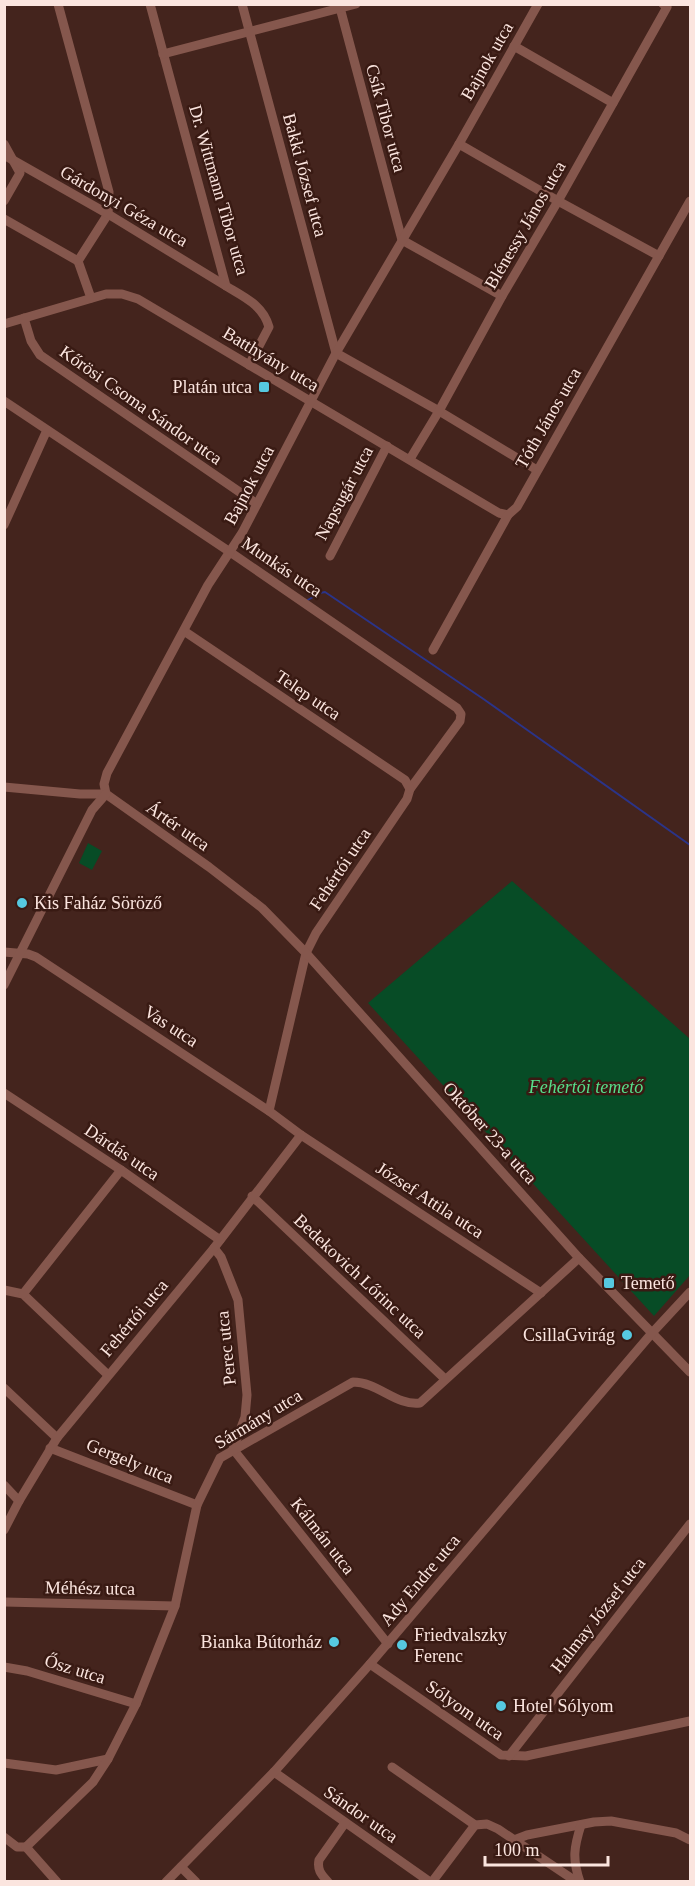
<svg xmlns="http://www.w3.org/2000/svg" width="695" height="1886" font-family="Georgia,serif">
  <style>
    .green { fill: #074c26 }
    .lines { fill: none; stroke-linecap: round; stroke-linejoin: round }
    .stream { stroke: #2b3489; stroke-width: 2 }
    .street { stroke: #85574d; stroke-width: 9 }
    .poi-dot { fill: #56c9e0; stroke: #391a13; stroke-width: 2 }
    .labels { text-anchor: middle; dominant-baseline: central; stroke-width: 5; stroke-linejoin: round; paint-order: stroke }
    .street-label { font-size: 18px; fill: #fbe5df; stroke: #391a13 }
    .poi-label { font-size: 18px; fill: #fbe5df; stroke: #391a13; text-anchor: start }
    .park-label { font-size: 18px; font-style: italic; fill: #56df8a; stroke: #391a13 }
  </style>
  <rect width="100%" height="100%" fill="#44241d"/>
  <!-- green -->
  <g class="green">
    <path d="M 88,843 L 102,851 L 92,870 L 79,863 Z"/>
    <path d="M 512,881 L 690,1039 L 690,1275 L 654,1316 L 368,1003 Z"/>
  </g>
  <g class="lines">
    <!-- stream -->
    <path class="stream" d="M 306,601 L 320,593 L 325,592 L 482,698 L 690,845"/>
    <!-- street -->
    <g class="street">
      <path d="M 58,4 L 109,192 L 108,214 L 78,261 L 91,298"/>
      <path d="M 150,4 L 226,286 C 244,297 263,305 269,327 L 249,365"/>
      <path d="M 242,4 L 336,353 L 439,411 L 537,470"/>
      <path d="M 339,4 L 402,240 L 502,296"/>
      <path d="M 514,46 L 613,103"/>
      <path d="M 163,54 L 356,4"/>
      <path d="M 4,144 L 20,173 L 4,201"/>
      <path d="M 459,144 L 558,201 L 659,256"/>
      <path d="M 4,155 L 108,214 L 226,286"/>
      <path d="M 4,219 L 78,261"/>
      <path d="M 24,318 L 31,341 L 40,355 L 257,504"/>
      <path d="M 4,324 L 106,294 L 122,294 L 138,299 L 499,513 L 508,515"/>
      <path d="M 4,401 L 230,552 L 457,708 L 461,714 L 460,721 L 410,789 L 407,799 L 316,933 L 306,953 L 269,1111"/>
      <path d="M 410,459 L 439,411 L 502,296 L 558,201 L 667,7 L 663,4"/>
      <path d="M 4,525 L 47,430"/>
      <path d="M 330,556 L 387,446"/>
      <path d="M 184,631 L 405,780 L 410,789"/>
      <path d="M 433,650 L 508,515 L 517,507 L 690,201"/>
      <path d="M 4,787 L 80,794 L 106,794 L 209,867 L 262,908 L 306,953 L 579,1258 L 690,1372"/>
      <path d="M 106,794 L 104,784 L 107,773 L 208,585 L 242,533 L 336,353 L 459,144 L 538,4"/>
      <path d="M 4,952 L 28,954 L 36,957 L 269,1111 L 301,1135 L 541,1293"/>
      <path d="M 4,985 L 92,810 L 106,794"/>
      <path d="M 4,1093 L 121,1170 L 220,1240"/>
      <path d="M 252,1196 L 445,1379"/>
      <path d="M 214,1248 L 221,1257 L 238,1300 L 247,1395 L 245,1417 L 233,1449 L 388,1644"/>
      <path d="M 4,1290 L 23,1294 L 108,1375"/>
      <path d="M 23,1294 L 121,1170"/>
      <path d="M 4,1388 L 57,1438"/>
      <path d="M 50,1448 L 197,1505"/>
      <path d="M 4,1485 L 19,1501"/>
      <path d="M 4,1530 L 19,1501 L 57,1438 L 214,1248 L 301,1135"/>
      <path d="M 4,1602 L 175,1606"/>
      <path d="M 370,1664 L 501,1755 L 526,1756 L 690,1721"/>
      <path d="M 4,1667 L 27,1671 L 136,1704"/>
      <path d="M 509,1756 L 690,1524"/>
      <path d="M 4,1763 L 56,1770 L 108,1759"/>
      <path d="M 392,1767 L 475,1825 L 487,1824 L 498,1829 L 577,1882"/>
      <path d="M 274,1772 L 430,1882"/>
      <path d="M 4,1837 L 17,1847 L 26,1847 L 57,1882"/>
      <path d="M 514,1840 L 527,1835 L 594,1822 L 611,1821 L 676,1833 L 690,1840"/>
      <path d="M 26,1847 L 93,1782 L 108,1759 L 136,1704 L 175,1606 L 197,1505 L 220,1458 L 353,1382 C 378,1382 396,1406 420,1403 L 579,1258"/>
      <path d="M 181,1867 L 196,1882"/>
      <path d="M 166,1882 L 274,1772 L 370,1664 L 652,1333 L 690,1292"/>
      <path d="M 328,1882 C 321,1874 317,1870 319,1860 L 345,1823"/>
      <path d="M 432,1882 L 475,1825"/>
      <path d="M 580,1882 C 572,1859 574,1847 581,1825"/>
    </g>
  </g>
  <!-- markers -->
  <g class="poi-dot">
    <rect x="258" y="381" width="12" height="12" rx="3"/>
    <circle cx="22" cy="903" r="6"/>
    <rect x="603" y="1277" width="12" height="12" rx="3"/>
    <circle cx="627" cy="1335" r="6"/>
    <circle cx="334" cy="1642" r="6"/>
    <circle cx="402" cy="1645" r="6"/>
    <circle cx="501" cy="1706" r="6"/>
  </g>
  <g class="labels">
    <!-- street labels -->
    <g class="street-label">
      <text transform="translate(487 61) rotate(-60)">Bajnok utca</text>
      <text transform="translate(386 118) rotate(75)">Csík Tibor utca</text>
      <text transform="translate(305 175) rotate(75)">Bakki József utca</text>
      <text transform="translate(219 190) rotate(74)">Dr. Wittmann Tibor utca</text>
      <text transform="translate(124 206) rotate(30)">Gárdonyi Géza utca</text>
      <text transform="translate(525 225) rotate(-60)">Blénessy János utca</text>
      <text transform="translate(271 359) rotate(31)">Batthyány utca</text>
      <text transform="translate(141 405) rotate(35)">Kőrösi Csoma Sándor utca</text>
      <text transform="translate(548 418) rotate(-60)">Tóth János utca</text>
      <text transform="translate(249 485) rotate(-62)">Bajnok utca</text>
      <text transform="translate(344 493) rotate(-62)">Napsugár utca</text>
      <text transform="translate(282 567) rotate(34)">Munkás utca</text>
      <text transform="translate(308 695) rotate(34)">Telep utca</text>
      <text transform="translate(178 826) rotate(35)">Ártér utca</text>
      <text transform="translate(340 869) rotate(-56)">Fehértói utca</text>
      <text transform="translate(171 1026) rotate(33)">Vas utca</text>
      <text transform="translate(490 1133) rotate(48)">Október 23-a utca</text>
      <text transform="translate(122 1152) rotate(34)">Dárdás utca</text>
      <text transform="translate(430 1200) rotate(33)">József Attila utca</text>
      <text transform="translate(360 1276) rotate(43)">Bedekovich Lőrinc utca</text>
      <text transform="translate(134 1318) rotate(-50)">Fehértói utca</text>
      <text transform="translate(226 1348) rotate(-96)">Perec utca</text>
      <text transform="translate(258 1419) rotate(-31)">Sármány utca</text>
      <text transform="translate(130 1461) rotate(22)">Gergely utca</text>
      <text transform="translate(323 1536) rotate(52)">Kálmán utca</text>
      <text transform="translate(420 1580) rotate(-50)">Ady Endre utca</text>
      <text transform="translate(90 1588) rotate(1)">Méhész utca</text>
      <text transform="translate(598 1615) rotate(-52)">Halmay József utca</text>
      <text transform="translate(75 1669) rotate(17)">Ősz utca</text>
      <text transform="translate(465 1710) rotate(35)">Sólyom utca</text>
      <text transform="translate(361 1814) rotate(35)">Sándor utca</text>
    </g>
    <!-- poi labels -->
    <g class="poi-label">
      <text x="252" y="387" text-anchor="end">Platán utca</text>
      <text x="34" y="903">Kis Faház Söröző</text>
      <text x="621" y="1283">Temető</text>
      <text x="615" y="1335" text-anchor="end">CsillaGvirág</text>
      <text x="414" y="1635">Friedvalszky<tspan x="414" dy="21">Ferenc</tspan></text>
      <text x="322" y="1642" text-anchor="end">Bianka Bútorház</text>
      <text x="513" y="1706">Hotel Sólyom</text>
    </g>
    <!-- park labels -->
    <g class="park-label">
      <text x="586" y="1087">Fehértói temető</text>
    </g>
  </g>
  <!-- border -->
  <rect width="695" height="1886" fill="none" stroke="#fbe5df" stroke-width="12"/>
  <!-- scale -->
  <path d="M485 1856v9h123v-9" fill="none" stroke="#fbe5df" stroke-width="3"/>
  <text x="494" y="1856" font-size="18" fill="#fbe5df" stroke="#391a13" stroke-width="4.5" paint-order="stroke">100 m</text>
</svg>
